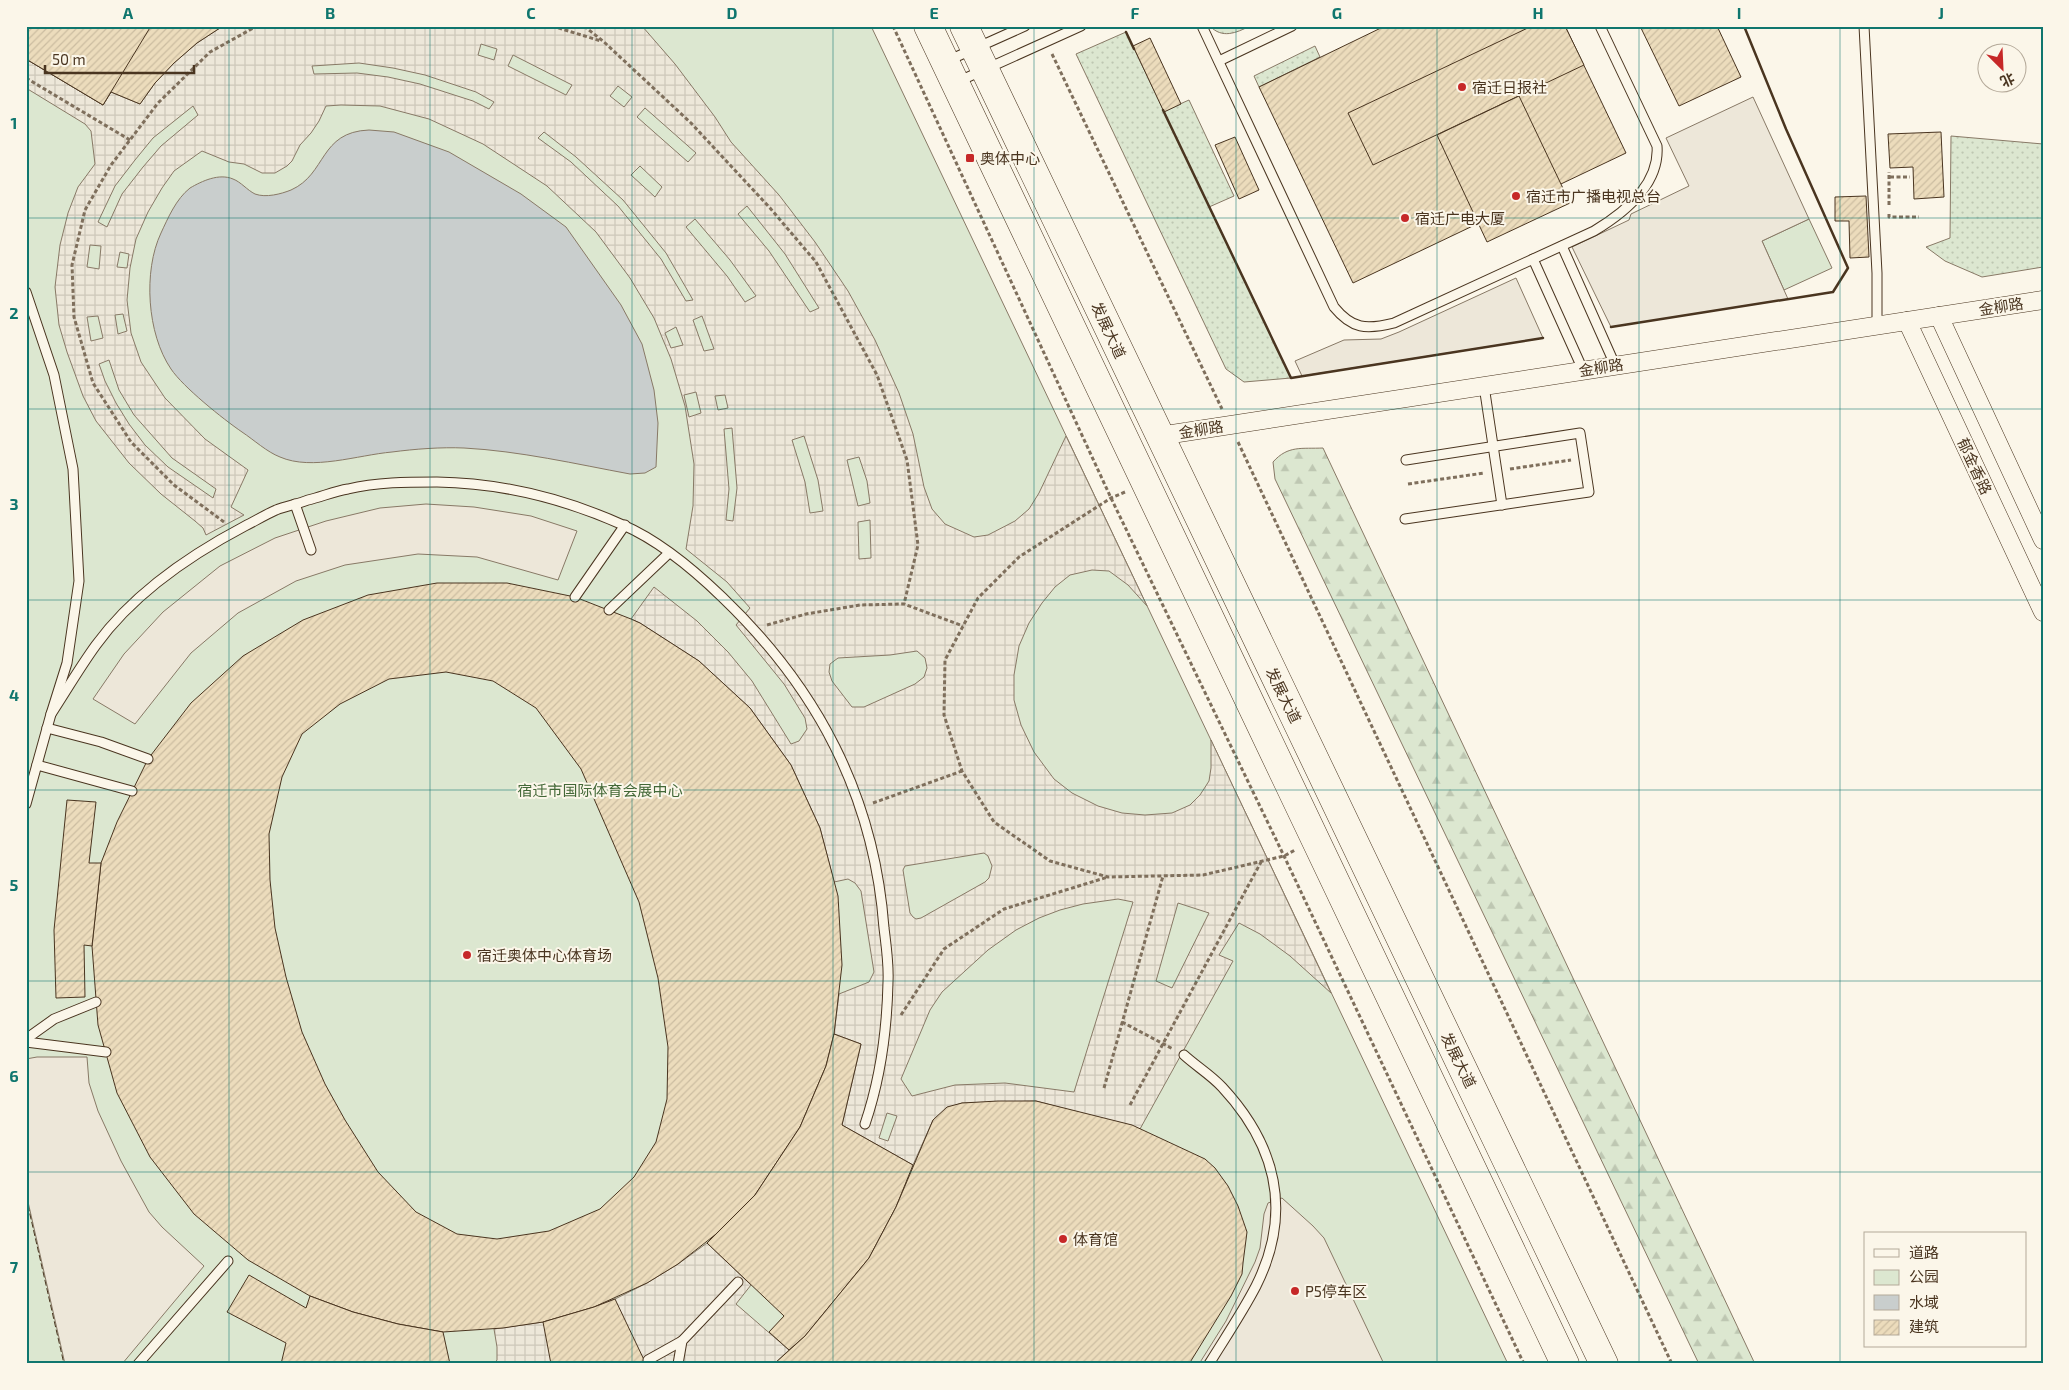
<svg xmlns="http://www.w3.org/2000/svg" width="2069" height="1390" font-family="'Exo 2','Noto Sans SC',sans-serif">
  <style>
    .grass { fill: url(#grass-dots); stroke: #887966 }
    .forest { fill: url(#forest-firs); stroke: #887966 }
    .park { fill: #dce7d0; stroke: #887966 }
    .parking { fill: #ede7d9; stroke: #887966 }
    .plaza { fill: url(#plaza-grid); stroke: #887966; fill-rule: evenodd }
    .water { fill: #c9cecd; stroke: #887966 }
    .building { fill: url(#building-hatch); stroke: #4a3520; fill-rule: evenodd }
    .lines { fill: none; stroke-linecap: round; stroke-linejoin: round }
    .lane-casing { stroke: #4a3520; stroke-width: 11 }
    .street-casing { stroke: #4a3520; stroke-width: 19 }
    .primary-casing { stroke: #4a3520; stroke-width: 29 }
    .path { stroke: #7f6f5c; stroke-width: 3; stroke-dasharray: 4 2.5; stroke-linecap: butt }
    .lane { stroke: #fbf6e9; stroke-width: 9 }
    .street { stroke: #fbf6e9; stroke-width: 18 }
    .primary { stroke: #fbf6e9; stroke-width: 28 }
    .fence { stroke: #4a3520; stroke-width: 1; stroke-dasharray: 6 2.5; stroke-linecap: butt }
    .wall { stroke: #4a3520; stroke-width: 2.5 }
    .grid { fill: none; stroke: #0f766e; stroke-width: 1; stroke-opacity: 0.55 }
    .poi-dot { fill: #c62828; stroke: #fbf6e9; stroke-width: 2 }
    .labels { text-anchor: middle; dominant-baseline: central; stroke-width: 4; stroke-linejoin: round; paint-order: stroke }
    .poi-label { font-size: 15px; fill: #4a3520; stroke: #fbf6e9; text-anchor: start }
    .street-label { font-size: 15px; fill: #4a3520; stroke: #fbf6e9 }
    .park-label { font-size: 15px; fill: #436837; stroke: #fbf6e9 }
    .neatline { fill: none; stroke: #0f766e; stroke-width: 2 }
    .grid-label { font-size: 16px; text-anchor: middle; font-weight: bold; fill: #0f766e }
  </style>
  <defs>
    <pattern id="grass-dots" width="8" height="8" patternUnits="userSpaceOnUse" patternTransform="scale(1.25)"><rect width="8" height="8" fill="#dce7d0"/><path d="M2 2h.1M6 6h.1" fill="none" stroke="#bec7b2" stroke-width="1.8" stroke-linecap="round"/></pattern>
    <pattern id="forest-firs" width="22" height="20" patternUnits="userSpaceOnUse" patternTransform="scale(1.25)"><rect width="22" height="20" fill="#dce7d0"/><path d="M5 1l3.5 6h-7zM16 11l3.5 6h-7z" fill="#bec7b2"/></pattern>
    <pattern id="plaza-grid" width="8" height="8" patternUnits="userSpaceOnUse" patternTransform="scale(1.25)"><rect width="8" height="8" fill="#ede7d9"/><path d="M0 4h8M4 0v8" fill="none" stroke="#cdc7ba"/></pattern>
    <pattern id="building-hatch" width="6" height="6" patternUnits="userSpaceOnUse" patternTransform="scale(1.25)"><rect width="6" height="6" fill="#ecdcbc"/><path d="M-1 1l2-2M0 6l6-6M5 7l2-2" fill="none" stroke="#ccbda1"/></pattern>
  </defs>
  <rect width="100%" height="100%" fill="#fbf6e9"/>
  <!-- grass -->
  <g class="grass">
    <path d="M 1210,26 L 1250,26 C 1236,33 1222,39 1210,26 Z"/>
    <path d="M 1126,32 L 1164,111 L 1189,100 L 1234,196 L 1209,207 L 1291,378 L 1244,382 L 1226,369 L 1076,54 Z"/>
    <path d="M 1315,46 L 1320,57 L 1259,87 L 1254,76 Z"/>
    <path d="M 1951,136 L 2043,144 L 2043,267 L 1982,277 L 1945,261 L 1926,247 L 1950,238 Z"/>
  </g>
  <!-- forest -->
  <path class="forest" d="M 1323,448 L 1755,1364 L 1699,1364 L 1275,479 L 1273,462 C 1288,445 1302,449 1323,448 Z"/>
  <!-- park -->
  <g class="park">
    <path d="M 26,26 L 871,26 L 1508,1364 L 26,1364 Z"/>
    <path d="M 1809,219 L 1832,268 L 1784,290 L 1762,241 Z"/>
  </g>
  <!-- parking -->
  <g class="parking">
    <path d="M 1753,97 L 1809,219 L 1762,241 L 1788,299 L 1611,327 L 1572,247 L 1629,220 L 1631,214 L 1689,186 L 1666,138 Z"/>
    <path d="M 1516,278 L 1543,338 L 1302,376 L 1295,361 L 1344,340 L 1381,339 L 1399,332 Z"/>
    <path d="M 426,504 L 474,507 L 531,516 L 577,531 L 558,580 L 477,557 L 418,554 L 345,565 L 296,581 L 238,613 L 191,653 L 135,724 L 93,699 L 124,654 L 163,612 L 220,566 L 275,538 L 326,521 L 380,508 Z"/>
    <path d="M 37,1057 L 87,1057 L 89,1083 L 98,1111 L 121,1161 L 149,1212 L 162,1227 L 204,1266 L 122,1364 L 65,1364 L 26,1193 L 26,1059 Z"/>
    <path d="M 1282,1198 L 1313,1226 L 1324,1238 L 1384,1364 L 1199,1364 L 1226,1321 L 1255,1262 L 1260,1248 L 1264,1214 L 1268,1203 Z"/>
  </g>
  <!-- plaza -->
  <g class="plaza">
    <path d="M 223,26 L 642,26 L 675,64 L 715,117 L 731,142 L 779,195 L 815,242 L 848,291 L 875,340 L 899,393 L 913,434 L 924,487 L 932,509 L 945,524 L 974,537 L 988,535 L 1015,521 L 1029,509 L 1039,493 L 1066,436 L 1147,606 L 1128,585 L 1109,571 L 1092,570 L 1070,575 L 1055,587 L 1042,603 L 1029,623 L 1019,646 L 1014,675 L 1014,700 L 1021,725 L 1034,752 L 1054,779 L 1072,793 L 1098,806 L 1122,813 L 1145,815 L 1172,813 L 1190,805 L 1200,795 L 1209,781 L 1211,768 L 1211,740 L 1331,993 L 1290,956 L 1260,934 L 1239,923 L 1219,955 L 1233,961 L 1140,1129 L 1036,1101 L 962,1103 L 947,1108 L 933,1120 L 913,1165 L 842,1125 L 861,1044 L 834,1034 L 839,994 L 869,982 L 874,972 L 861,891 L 855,883 L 848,879 L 834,882 L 820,828 L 791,765 L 750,708 L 699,661 L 640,623 L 631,619 L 654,587 L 697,621 L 728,652 L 752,681 L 791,744 L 799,741 L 807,729 L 805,718 L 784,684 L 736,625 L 750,608 L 727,582 L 686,549 L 693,506 L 694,464 L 685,406 L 671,359 L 654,318 L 630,278 L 596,232 L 547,186 L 483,144 L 429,119 L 380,106 L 341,105 L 326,106 L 319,121 L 311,133 L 300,145 L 292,161 L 287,166 L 275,173 L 262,173 L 244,164 L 229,162 L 202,151 L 174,171 L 162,188 L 148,212 L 136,239 L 130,268 L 127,300 L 131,333 L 141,362 L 165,398 L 205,439 L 248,470 L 231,507 L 244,515 L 206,535 L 203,528 L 195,521 L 161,494 L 129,463 L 96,421 L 83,396 L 67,352 L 59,325 L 55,287 L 60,245 L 68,213 L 78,187 L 95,164 L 91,131 L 85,124 L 26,88 L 26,59 L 103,105 L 111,92 L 140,104 L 155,83 L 174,63 L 197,43 ZM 481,44 L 497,49 L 494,60 L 478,55 ZM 513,55 L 572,85 L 566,95 L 508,66 ZM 359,63 L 393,68 L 425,75 L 476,92 L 494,102 L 489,109 L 473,101 L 420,84 L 388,77 L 357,73 L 314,74 L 312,66 ZM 618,86 L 632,97 L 624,107 L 610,96 ZM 193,106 L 198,115 L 161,146 L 143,167 L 122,194 L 107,227 L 98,222 L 115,186 L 135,160 L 153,138 ZM 645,108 L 696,153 L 688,162 L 637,117 ZM 544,132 L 576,157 L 623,200 L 666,253 L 693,300 L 686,301 L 661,259 L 618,206 L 571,162 L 538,138 ZM 640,166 L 662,187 L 655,197 L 631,175 ZM 747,206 L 785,254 L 819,308 L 810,312 L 769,251 L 738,214 ZM 695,219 L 730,260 L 756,296 L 745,302 L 727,276 L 686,227 ZM 90,245 L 101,246 L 99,269 L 87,267 ZM 120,252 L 129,254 L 127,268 L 117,267 ZM 123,314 L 127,331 L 118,334 L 115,315 ZM 98,316 L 103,338 L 91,341 L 87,317 ZM 702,316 L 714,349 L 704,351 L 693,320 ZM 676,327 L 683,345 L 671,348 L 665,333 ZM 109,360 L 119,390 L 134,415 L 172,458 L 216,489 L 213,498 L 168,467 L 145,445 L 129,424 L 116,403 L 105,381 L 99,364 ZM 696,392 L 701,413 L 689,417 L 684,395 ZM 725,395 L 728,408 L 718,410 L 715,396 ZM 732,428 L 737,488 L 733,521 L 726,520 L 729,489 L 724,429 ZM 804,436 L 818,480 L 823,511 L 810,513 L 805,482 L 792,440 ZM 859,457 L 867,481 L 870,503 L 858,506 L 847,460 ZM 870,520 L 871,558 L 859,559 L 858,522 ZM 917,651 L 925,658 L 927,668 L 924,677 L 915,684 L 864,707 L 852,707 L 832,681 L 829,672 L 830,664 L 838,658 L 890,655 ZM 984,853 L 988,856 L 992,866 L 989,878 L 985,882 L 921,918 L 916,919 L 913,917 L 910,913 L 903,870 L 905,866 ZM 1118,899 L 1133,902 L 1074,1092 L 1005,1083 L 955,1085 L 912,1096 L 901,1079 L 930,1010 L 942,992 L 988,950 L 1016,930 L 1039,918 L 1060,910 L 1083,904 ZM 1178,903 L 1209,913 L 1172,988 L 1156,981 ZM 887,1113 L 897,1116 L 888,1141 L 879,1138 Z"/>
    <path d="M 707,1243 L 751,1285 L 736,1304 L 789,1350 L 774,1364 L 494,1364 L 497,1360 L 497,1347 L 494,1329 L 543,1322 L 615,1299 L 647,1283 L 678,1264 Z"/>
  </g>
  <!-- water -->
  <path class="water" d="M 369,130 L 394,132 L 449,152 L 521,194 L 566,227 L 621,305 L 642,344 L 654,390 L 658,423 L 656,467 L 645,473 L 630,474 C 576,464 520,451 464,448 C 441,447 415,449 392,452 C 358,455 312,471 280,457 C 267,452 254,440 242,432 C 223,419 183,387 171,369 C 147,334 143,271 161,233 C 168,218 176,199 190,188 C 202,181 219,173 233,179 C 241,182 247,190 255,194 C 266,198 281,194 291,190 C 327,174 319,132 369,130 Z"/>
  <!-- building -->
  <g class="building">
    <path d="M 26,26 L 223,26 L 197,43 L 174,63 L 155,83 L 140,104 L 111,92 L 103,105 L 26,59 Z"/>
    <path d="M 26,26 L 151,26 L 103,105 L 26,59 Z"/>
    <path d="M 1385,26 L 1565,26 L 1626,153 L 1353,283 L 1259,87 Z"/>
    <path d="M 1532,26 L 1565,26 L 1584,65 L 1373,165 L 1348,113 Z"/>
    <path d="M 1640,26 L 1717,26 L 1741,77 L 1679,106 Z"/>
    <path d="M 1150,38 L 1181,104 L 1164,112 L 1133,46 Z"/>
    <path d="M 1519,96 L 1570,203 L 1487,242 L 1437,135 Z"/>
    <path d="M 1941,132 L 1944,197 L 1914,199 L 1913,167 L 1890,168 L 1888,134 Z"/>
    <path d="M 1235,137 L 1259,190 L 1239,199 L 1215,145 Z"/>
    <path d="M 1866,196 L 1869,257 L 1850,258 L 1849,221 L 1835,221 L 1835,197 Z"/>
    <path d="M 437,583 L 507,583 L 575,597 L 631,619 L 640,623 L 699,661 L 750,708 L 791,765 L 820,828 L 838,896 L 842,965 L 834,1034 L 826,1066 L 800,1127 L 755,1195 L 725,1227 L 678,1264 L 647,1283 L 594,1307 L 543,1322 L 503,1328 L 443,1332 L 398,1324 L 353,1312 L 310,1296 L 248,1260 L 194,1214 L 150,1157 L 117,1093 L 98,1025 L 92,946 L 101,863 L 117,822 L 148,759 L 191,703 L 243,656 L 303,620 L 368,595 ZM 446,672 L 493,681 L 536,708 L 581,769 L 639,902 L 658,978 L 668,1047 L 667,1099 L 656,1142 L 634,1177 L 600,1209 L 549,1231 L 497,1239 L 457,1234 L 416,1212 L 378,1172 L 345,1120 L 325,1084 L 302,1032 L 286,977 L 275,928 L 270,880 L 269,834 L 282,777 L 302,734 L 340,704 L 389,679 Z"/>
    <path d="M 67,800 L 96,802 L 89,863 L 101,863 L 92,946 L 84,945 L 85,997 L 56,998 L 54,930 Z"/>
    <path d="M 834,1034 L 861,1044 L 842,1125 L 913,1165 L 896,1207 L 869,1258 L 805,1336 L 789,1350 L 769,1332 L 784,1316 L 707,1243 L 755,1195 L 800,1127 L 826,1066 Z"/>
    <path d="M 998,1101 L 1036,1101 L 1132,1125 L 1205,1159 L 1215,1168 L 1228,1186 L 1238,1206 L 1247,1232 L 1243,1263 L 1242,1274 L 1231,1296 L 1189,1364 L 774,1364 L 805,1336 L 869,1258 L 896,1207 L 933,1120 L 947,1107 L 962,1103 Z"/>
    <path d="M 249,1275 L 306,1308 L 310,1296 L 353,1312 L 398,1324 L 443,1332 L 450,1364 L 281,1364 L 286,1343 L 227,1312 Z"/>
    <path d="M 615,1299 L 646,1364 L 551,1364 L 543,1322 L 594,1307 Z"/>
  </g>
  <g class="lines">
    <!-- lane casing -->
    <g class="lane-casing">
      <g id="lane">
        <path d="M 1202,26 L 1334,307 C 1352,329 1366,330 1394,323 L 1594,231 C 1624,213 1660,185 1657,146 L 1600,26"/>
        <path d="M 1864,26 L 1877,273 L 1877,325"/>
        <path d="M 947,61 L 1025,26"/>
        <path d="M 1219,61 L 1292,26"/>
        <path d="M 957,82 L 1081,26"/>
        <path d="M 1562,246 L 1615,365"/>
        <path d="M 1533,259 L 1583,370"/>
        <path d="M 26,292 L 54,375 L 73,469 L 79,581 L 67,663 L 51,714 L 26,804"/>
        <path d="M 1484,386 L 1502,505"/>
        <path d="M 295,504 L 311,550"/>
        <path d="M 1405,519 L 1589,492 L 1580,433 L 1406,460"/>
        <path d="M 575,597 L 625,525"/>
        <path d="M 609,610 L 669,553"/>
        <path d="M 51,714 C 66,691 80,667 96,645 C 133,594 190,555 245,526 C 255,521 265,515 276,510 C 286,506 298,504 308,500 C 321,497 335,491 348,489 C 377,482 407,482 437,482 C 500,483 565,499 623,525 C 660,541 693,569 722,597 C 817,688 874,795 884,928 C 886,945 889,964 888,982 C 887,1029 880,1080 865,1124"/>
        <path d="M 47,728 L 101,742 L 148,759"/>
        <path d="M 37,765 L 132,791"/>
        <path d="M 26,1039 L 54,1019 L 96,1002"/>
        <path d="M 26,1042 L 106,1052"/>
        <path d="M 1184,1055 C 1196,1066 1211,1075 1222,1087 C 1276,1145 1293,1212 1256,1286 C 1242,1313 1225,1338 1209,1364"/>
        <path d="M 648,1360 L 682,1341"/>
        <path d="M 138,1364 L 228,1261"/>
        <path d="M 678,1364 L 682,1341 L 738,1282"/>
      </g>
    </g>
    <!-- street casing -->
    <g class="street-casing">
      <g id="street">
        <path d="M 1939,316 L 2043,540"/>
        <path d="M 1907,321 L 2043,612"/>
        <path d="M 1159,436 L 2043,300"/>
      </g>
    </g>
    <!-- primary casing -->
    <g class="primary-casing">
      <g id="primary">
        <path d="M 928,26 L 1565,1364"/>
        <path d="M 964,26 L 1604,1364"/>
      </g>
    </g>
    <!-- path -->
    <g class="path">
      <path d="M 552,26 L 601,41"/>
      <path d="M 584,26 L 604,42 L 691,123 L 770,208 L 816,262 L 877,375 L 907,460 L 918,545 L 904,604"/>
      <path d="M 893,26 L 1111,498 L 1284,856 L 1524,1364"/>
      <path d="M 1052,54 L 1222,409"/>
      <path d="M 26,78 L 130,140"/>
      <path d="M 1890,177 L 1910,177"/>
      <path d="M 1889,205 L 1889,172"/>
      <path d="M 1889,214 L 1889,217 L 1919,217"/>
      <path d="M 1238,442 L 1672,1364"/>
      <path d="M 1510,469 L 1571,460"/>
      <path d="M 1408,484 L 1484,473"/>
      <path d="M 1125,492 L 1111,498 L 1019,557 L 978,598 L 945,660 L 944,715 L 962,771 L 994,822 L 1050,861 L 1108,877 L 1203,875 L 1284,856 L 1295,850"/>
      <path d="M 224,522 L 174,485 L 131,442 L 93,383 L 74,317 L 72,265 L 85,210 L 111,165 L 158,103 L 210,52 L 257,26"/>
      <path d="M 767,625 L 806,614 L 860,605 L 904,604 L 963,626"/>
      <path d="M 873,803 L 962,771"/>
      <path d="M 901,1015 L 944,949 L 1004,909 L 1108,877"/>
      <path d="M 1122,1022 L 1173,1049"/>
      <path d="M 1104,1088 L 1163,876"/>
      <path d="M 1130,1105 L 1261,862"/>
    </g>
    <!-- lane -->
    <use href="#lane" class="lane"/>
    <!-- street -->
    <use href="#street" class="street"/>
    <!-- primary -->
    <use href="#primary" class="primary"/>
    <!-- fence -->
    <path class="fence" d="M 26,1197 L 64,1364"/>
    <!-- wall -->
    <g class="wall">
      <path d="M 1126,32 L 1134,49"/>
      <path d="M 1163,110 L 1291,378 L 1543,338"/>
      <path d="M 1611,327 L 1833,292 L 1848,268 L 1786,129 L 1744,26"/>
    </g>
  </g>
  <!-- grid -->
  <path class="grid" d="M 229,26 L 229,1364M 430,26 L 430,1364M 632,26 L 632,1364M 833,26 L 833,1364M 1034,26 L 1034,1364M 1236,26 L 1236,1364M 1437,26 L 1437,1364M 1639,26 L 1639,1364M 1840,26 L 1840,1364M 26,218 L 2043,218M 26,409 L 2043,409M 26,600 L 2043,600M 26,790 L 2043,790M 26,981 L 2043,981M 26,1172 L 2043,1172"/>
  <!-- markers -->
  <g class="poi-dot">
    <circle cx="1462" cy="87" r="5"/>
    <rect x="965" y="153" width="10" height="10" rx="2.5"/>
    <circle cx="1516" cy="196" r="5"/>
    <circle cx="1405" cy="218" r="5"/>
    <circle cx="467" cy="955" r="5"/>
    <circle cx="1063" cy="1239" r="5"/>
    <circle cx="1295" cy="1291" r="5"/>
  </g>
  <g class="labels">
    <!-- poi labels -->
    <g class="poi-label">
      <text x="1472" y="87">宿迁日报社</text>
      <text x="980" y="158">奥体中心</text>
      <text x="1526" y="196">宿迁市广播电视总台</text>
      <text x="1415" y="218">宿迁广电大厦</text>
      <text x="477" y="955">宿迁奥体中心体育场</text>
      <text x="1073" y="1239">体育馆</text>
      <text x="1305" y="1291">P5停车区</text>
    </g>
    <!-- street labels -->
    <g class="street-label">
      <text transform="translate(2001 306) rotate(-9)">金柳路</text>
      <text transform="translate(1109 330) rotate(65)">发展大道</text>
      <text transform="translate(1601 367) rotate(-9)">金柳路</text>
      <text transform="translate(1201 429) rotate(-9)">金柳路</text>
      <text transform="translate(1975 466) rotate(65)">郁金香路</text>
      <text transform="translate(1284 695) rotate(64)">发展大道</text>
      <text transform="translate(1459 1060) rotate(64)">发展大道</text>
    </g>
    <!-- park labels -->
    <g class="park-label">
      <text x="600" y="790">宿迁市国际体育会展中心</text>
    </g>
  </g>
  <!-- border -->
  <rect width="2069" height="1390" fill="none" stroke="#fbf6e9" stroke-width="55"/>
  <!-- legend -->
  <rect x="1864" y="1232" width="162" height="115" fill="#fbf6e9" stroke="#b4a999"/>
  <rect x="1874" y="1249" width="25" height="8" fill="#fbf6e9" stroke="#b4a999"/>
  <text x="1909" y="1258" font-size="15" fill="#4a3520">道路</text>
  <rect x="1874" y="1270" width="25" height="15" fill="#dce7d0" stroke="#b4a999"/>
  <text x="1909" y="1282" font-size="15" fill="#4a3520">公园</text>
  <rect x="1874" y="1295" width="25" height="15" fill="#c9cecd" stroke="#b4a999"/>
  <text x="1909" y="1308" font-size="15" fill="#4a3520">水域</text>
  <rect x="1874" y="1320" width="25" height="15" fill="url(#building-hatch)" stroke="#b4a999"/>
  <text x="1909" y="1332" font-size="15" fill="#4a3520">建筑</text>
  <!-- north arrow -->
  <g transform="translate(2002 68) rotate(156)"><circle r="24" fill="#fbf6e9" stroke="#b4a999"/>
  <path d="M0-4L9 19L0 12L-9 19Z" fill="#c62828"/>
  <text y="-8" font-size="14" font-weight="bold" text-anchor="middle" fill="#4a3520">北</text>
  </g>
  <!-- scale -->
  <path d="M45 65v8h149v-8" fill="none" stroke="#4a3520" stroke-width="2.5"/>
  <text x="52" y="65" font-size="15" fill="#4a3520" stroke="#fbf6e9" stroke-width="4" paint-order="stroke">50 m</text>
  <rect x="28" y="28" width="2014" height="1334" class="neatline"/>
  <g class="grid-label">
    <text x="128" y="19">A</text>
    <text x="330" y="19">B</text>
    <text x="531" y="19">C</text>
    <text x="732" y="19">D</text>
    <text x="934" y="19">E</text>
    <text x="1135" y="19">F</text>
    <text x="1337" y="19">G</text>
    <text x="1538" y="19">H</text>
    <text x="1739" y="19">I</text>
    <text x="1941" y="19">J</text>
    <text x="14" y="129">1</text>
    <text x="14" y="319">2</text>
    <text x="14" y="510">3</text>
    <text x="14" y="701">4</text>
    <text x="14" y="891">5</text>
    <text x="14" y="1082">6</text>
    <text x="14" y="1273">7</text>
  </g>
</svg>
